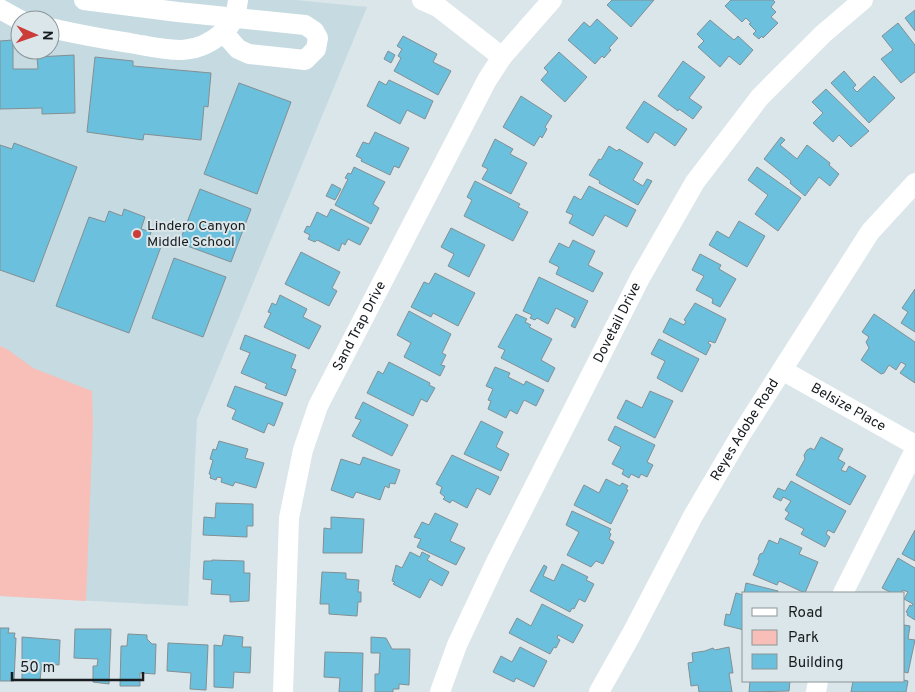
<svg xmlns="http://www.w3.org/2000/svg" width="915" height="692" font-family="Overpass,sans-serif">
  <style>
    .built { fill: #c5dae1; fill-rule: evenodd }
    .green { fill: #f8bfb9 }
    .building { fill: #6bc1dd; stroke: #838f93 }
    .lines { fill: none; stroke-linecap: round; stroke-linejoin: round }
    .minor { stroke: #fff; stroke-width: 20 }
    .poi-dot { fill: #cc3d39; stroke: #dae6ea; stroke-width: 2 }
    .labels { text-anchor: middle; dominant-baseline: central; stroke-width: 4; stroke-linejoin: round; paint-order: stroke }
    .poi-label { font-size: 14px; fill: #181c1e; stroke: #dae6ea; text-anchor: start }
    .street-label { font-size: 14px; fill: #181c1e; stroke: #dae6ea }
  </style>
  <rect width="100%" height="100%" fill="#dae6ea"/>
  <!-- built -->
  <path class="built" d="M 0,0 L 295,0 L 367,7 L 197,419 L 188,606 L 0,596 ZM 20,20 L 50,20 L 50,50 L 20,50 Z"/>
  <!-- green -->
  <path class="green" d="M 0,346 L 7,349 L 33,368 L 92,391 L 93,424 L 86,601 L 0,596 Z"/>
  <!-- building -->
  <g class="building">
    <path d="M 612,0 L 654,0 L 631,27 L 607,5 Z"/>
    <path d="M 731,0 L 773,0 L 775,2 L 771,7 L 776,12 L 771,17 L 778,23 L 763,38 L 762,36 L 759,39 L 753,34 L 756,31 L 749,24 L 751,23 L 746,18 L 742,22 L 725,6 Z"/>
    <path d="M 915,10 L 915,31 L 905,18 Z"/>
    <path d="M 597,19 L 618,38 L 609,48 L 611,50 L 604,58 L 602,56 L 595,64 L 568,40 L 584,22 L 590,27 Z"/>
    <path d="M 710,20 L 734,40 L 738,36 L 753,50 L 740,65 L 729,56 L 720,67 L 698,47 L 704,41 L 697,34 Z"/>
    <path d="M 898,23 L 915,45 L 915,72 L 901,83 L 881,59 L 893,50 L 882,36 Z"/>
    <path d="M 403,36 L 437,54 L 433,62 L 451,71 L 438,95 L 394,71 L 401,58 L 398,56 L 402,49 L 397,46 Z"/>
    <path d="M 13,40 L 13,69 L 38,69 L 37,57 L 74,55 L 75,113 L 42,114 L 42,108 L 0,109 L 0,41 Z"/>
    <path d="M 388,51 L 395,55 L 391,63 L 384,59 Z"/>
    <path d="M 559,52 L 587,77 L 565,102 L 541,80 L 548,72 L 544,68 Z"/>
    <path d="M 95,57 L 133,61 L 133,66 L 211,73 L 208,107 L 204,106 L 201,140 L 144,134 L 143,140 L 87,132 Z"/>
    <path d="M 683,61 L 705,77 L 689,98 L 702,107 L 693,119 L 679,109 L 678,111 L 658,96 Z"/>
    <path d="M 844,71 L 856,85 L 853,88 L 857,92 L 874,76 L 895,98 L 869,123 L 831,83 Z"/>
    <path d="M 389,80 L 433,101 L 425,119 L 407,110 L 400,124 L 367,106 L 379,81 L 386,85 Z"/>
    <path d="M 239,83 L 291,102 L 257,194 L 204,174 Z"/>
    <path d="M 826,89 L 869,131 L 851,147 L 839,135 L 833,142 L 813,123 L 823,113 L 812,102 Z"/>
    <path d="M 521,96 L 552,116 L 545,127 L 547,129 L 542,138 L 540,136 L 534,146 L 503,127 Z"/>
    <path d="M 644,101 L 687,129 L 675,146 L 655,132 L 648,143 L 626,128 Z"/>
    <path d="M 375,132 L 409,148 L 399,168 L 394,166 L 390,175 L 361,161 L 362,159 L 356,156 L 363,142 L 369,144 Z"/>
    <path d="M 781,137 L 785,140 L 780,145 L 797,159 L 807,145 L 830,163 L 829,165 L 839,174 L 830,186 L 819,177 L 805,196 L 790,183 L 791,181 L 764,159 Z"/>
    <path d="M 495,139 L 513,149 L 510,154 L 527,163 L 511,194 L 482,179 L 488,169 L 482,166 Z"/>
    <path d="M 14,143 L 77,167 L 34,282 L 0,270 L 0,145 L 12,149 Z"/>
    <path d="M 609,146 L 617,151 L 619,149 L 643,163 L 633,180 L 643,186 L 647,179 L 652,181 L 638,205 L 599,183 L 600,181 L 589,175 L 599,159 L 601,160 Z"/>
    <path d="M 354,167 L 385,182 L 373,204 L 379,208 L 371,224 L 335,205 L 348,179 L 345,178 L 348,173 L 351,174 Z"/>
    <path d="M 757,167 L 801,198 L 778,231 L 755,214 L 768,195 L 748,180 Z"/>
    <path d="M 475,181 L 520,204 L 518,207 L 528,212 L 513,241 L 464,216 L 472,200 L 467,197 Z"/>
    <path d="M 332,184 L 341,189 L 335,200 L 326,196 Z"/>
    <path d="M 589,186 L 636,210 L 627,227 L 605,215 L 593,236 L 569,223 L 573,215 L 566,212 L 574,196 L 581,200 Z"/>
    <path d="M 200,189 L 251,209 L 231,262 L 179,243 Z"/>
    <path d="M 124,209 L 145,217 L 141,229 L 151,232 L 149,239 L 162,244 L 129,333 L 56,306 L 89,217 L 105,222 L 109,211 L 122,216 Z"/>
    <path d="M 331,209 L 369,228 L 360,245 L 348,239 L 345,245 L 342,243 L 339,251 L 317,240 L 315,242 L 308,239 L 310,235 L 304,232 L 307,226 L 310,227 L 317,212 L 327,217 Z"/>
    <path d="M 739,221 L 765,236 L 747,267 L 709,245 L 717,231 L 729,238 Z"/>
    <path d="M 451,228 L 485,245 L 469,277 L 448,266 L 454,254 L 441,247 Z"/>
    <path d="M 573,240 L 595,251 L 588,265 L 603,273 L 593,292 L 556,274 L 559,267 L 549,262 L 559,243 L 569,248 Z"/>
    <path d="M 301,252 L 340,272 L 332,288 L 337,291 L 329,306 L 285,284 Z"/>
    <path d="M 700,254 L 721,265 L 719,269 L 736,279 L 720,307 L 712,303 L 713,299 L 696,290 L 704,276 L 692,270 Z"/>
    <path d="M 174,258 L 226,277 L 203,337 L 152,318 Z"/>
    <path d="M 435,273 L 475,293 L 458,326 L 433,313 L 431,317 L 411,307 L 424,282 L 429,284 Z"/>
    <path d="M 539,277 L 588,301 L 575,328 L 571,326 L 575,318 L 556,308 L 548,324 L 537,318 L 535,320 L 530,318 L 532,315 L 523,311 Z"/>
    <path d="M 915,289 L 915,332 L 901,323 L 908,312 L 902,308 Z"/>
    <path d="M 280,295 L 307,309 L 303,317 L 321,326 L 309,349 L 264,327 L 271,313 L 268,312 L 272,303 L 276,305 Z"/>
    <path d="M 695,303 L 726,319 L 715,343 L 709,341 L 708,343 L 711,345 L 706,355 L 663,332 L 670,318 L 684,325 L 686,321 L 684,320 Z"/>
    <path d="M 409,311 L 451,334 L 442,353 L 446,355 L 441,365 L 445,366 L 440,376 L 404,357 L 411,343 L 397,335 Z"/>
    <path d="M 516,314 L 527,319 L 525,322 L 531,325 L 529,327 L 552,339 L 541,360 L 555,368 L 548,382 L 501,358 L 505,350 L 498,347 Z"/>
    <path d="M 874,314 L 915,342 L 915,383 L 900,373 L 906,365 L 901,362 L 896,370 L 889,365 L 884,373 L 881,374 L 861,360 L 869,348 L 866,342 L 869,337 L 862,332 Z"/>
    <path d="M 245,335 L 296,355 L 291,368 L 296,370 L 286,396 L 265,388 L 267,384 L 241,373 L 250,353 L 240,349 Z"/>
    <path d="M 659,339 L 699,359 L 682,392 L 657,378 L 665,361 L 651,354 Z"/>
    <path d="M 389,362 L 430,383 L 429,385 L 435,388 L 427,402 L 421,399 L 413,416 L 367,393 L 378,371 L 383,374 Z"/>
    <path d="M 495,367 L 510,373 L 508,377 L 524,385 L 526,381 L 544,390 L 536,406 L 524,400 L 517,414 L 510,410 L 506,418 L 488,409 L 491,401 L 488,400 L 493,389 L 486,386 Z"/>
    <path d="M 235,386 L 283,403 L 274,426 L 268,423 L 264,433 L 232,419 L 236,410 L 227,406 Z"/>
    <path d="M 650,391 L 673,401 L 655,438 L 617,418 L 626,400 L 642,408 Z"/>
    <path d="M 363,402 L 408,425 L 392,456 L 352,436 L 361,420 L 355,418 Z"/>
    <path d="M 481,421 L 503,432 L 496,447 L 509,454 L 501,471 L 464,454 Z"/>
    <path d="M 615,426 L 655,445 L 647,462 L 653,465 L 647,477 L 641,474 L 639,478 L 631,474 L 629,478 L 622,474 L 624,470 L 612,464 L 621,447 L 608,440 Z"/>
    <path d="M 821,437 L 843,449 L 838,459 L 845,463 L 841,470 L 846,472 L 849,466 L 866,476 L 850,505 L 796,475 L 805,459 L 804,455 L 807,450 L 811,448 L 814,450 Z"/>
    <path d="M 219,441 L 248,449 L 245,458 L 264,463 L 256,488 L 235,482 L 233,486 L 221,482 L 222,478 L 217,477 L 216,480 L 210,478 L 211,475 L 209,474 L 213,460 L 210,459 L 213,449 L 216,450 Z"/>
    <path d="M 452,455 L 499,477 L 490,495 L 477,488 L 467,508 L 452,500 L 450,503 L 443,499 L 445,497 L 440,493 L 442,487 L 436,484 Z"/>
    <path d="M 363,457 L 400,470 L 395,484 L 390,483 L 389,488 L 385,486 L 380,500 L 356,492 L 353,498 L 331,490 L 341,459 L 360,465 Z"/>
    <path d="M 606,479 L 620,486 L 622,483 L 628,486 L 626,489 L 628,490 L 611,524 L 574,505 L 584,485 L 599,493 Z"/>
    <path d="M 791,481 L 846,511 L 834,533 L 828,530 L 826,534 L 830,537 L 825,547 L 801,534 L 804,529 L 785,519 L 789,513 L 785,510 L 791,501 L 783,497 L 781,501 L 773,497 L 778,488 L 785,491 Z"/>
    <path d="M 216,503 L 253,504 L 253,526 L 247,526 L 247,537 L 203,535 L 204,517 L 215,518 Z"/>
    <path d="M 572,511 L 611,529 L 609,532 L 611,534 L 609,539 L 614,542 L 603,564 L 596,561 L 591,567 L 567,555 L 579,532 L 566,525 Z"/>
    <path d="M 435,513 L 458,524 L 450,541 L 465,548 L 456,565 L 417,547 L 421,539 L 414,537 L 422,522 L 429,525 Z"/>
    <path d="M 331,517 L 364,519 L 362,553 L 323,553 L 324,528 L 331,529 Z"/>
    <path d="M 915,530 L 915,561 L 902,554 Z"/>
    <path d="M 780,538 L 802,548 L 799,554 L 818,562 L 805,593 L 779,581 L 777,585 L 753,575 L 759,561 L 758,559 L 760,554 L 763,553 L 769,540 L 778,544 Z"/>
    <path d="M 410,552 L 420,557 L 422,552 L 430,556 L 427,560 L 449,572 L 442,586 L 430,579 L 420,598 L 393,584 L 395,582 L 392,581 L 396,565 L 402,568 Z"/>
    <path d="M 898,558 L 915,568 L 915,620 L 907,615 L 908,613 L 906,612 L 910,605 L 912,606 L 913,604 L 904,599 L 908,592 L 903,590 L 901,593 L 892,593 L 882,588 Z"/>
    <path d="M 212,560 L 244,561 L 244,573 L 250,573 L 249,601 L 230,602 L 230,595 L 211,594 L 212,580 L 203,579 L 204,561 L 212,561 Z"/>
    <path d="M 562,564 L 588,577 L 586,580 L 594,584 L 585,602 L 579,599 L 574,609 L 572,608 L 570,612 L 530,591 L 544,565 L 547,567 L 543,576 L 554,581 Z"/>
    <path d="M 322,572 L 346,573 L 346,579 L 359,580 L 358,592 L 361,592 L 361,602 L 358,602 L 357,616 L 329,614 L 329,604 L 320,604 Z"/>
    <path d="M 746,583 L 778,591 L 778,593 L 744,593 Z"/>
    <path d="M 736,593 L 743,595 L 744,594 L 744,630 L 724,625 L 726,614 L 730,615 Z"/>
    <path d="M 542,604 L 583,625 L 573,643 L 558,635 L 557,638 L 560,640 L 556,648 L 554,647 L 550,654 L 509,633 L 517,618 L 531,626 Z"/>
    <path d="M 904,625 L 910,626 L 908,639 L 915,640 L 908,673 L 904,672 Z"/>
    <path d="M 0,628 L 9,628 L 8,633 L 15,633 L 14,638 L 16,638 L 14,681 L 0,681 Z"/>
    <path d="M 75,629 L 111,629 L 109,684 L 93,682 L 93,666 L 97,666 L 98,659 L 74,658 Z"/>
    <path d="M 128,634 L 147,635 L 147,639 L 152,644 L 156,644 L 155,674 L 140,673 L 140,686 L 120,686 L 121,646 L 127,646 Z"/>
    <path d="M 224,635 L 243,637 L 242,647 L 251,647 L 250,673 L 234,672 L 233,688 L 214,687 L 214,645 L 222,646 Z"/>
    <path d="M 22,637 L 60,640 L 59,665 L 42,663 L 40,680 L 22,679 Z"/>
    <path d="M 371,637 L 386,638 L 392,649 L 410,649 L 409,685 L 399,684 L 399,689 L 393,689 L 393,692 L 375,692 L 375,674 L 379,674 L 380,653 L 371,653 Z"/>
    <path d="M 168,643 L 208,645 L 206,690 L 190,689 L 191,673 L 167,671 Z"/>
    <path d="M 520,647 L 547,661 L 534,687 L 516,678 L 514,682 L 493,672 L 501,656 L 512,662 Z"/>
    <path d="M 729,647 L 733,673 L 729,673 L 732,692 L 699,692 L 698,685 L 691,686 L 688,663 L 693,662 L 692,653 L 705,651 L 713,648 L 715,650 Z"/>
    <path d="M 325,652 L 363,653 L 362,692 L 339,692 L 340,678 L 324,677 Z"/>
    <path d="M 904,680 L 908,681 L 906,692 L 851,692 L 853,681 Z"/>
    <path d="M 750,681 L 790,681 L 789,691 L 749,692 Z"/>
  </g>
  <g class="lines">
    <!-- minor -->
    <g class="minor">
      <path d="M 84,0 L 178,12 L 305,25 L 314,31 L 318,38 L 316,49 L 305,60 L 249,54 L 238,49 L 223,32"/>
      <path d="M 422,0 L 438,7 L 502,57"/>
      <path d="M 0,9 L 20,20"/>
      <path d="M 50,28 C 77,34 103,39 130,43 C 165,49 193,59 222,33 C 234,23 236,16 238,0"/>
      <path id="s1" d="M 782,370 L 915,445"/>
      <path d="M 843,593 L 915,450"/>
      <path id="s2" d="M 283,692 L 289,518 L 303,450 L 318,406 L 487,80 L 502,57 L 552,0"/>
      <path id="s3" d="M 440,692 L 457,645 L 496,562 L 640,278 L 695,182 L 760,97 L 823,34 L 863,0"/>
      <path id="s4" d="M 599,692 L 631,635 L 693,516 L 740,436 L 870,232 L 915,183"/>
      <path d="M 816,692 L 818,681"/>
    </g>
  </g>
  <!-- markers -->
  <circle class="poi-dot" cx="137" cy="234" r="5"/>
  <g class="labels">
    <!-- poi labels -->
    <g class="poi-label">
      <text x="147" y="226">Lindero Canyon<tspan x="147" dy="16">Middle School</tspan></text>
    </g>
    <!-- street labels -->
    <g class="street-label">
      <text stroke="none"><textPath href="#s3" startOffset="410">Dovetail Drive</textPath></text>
      <text stroke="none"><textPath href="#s2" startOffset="380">Sand Trap Drive</textPath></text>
      <text stroke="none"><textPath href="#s1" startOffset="76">Belsize Place</textPath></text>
      <text stroke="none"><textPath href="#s4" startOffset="300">Reyes Adobe Road</textPath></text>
    </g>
  </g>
  <!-- legend -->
  <rect x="742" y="592" width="162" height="90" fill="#dae6ea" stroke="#8c9598"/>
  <rect x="752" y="608" width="25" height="8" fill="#ffffff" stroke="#8c9598"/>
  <text x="788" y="617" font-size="15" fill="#181c1e">Road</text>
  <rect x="752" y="630" width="25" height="15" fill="#f8bfb9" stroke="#8c9598"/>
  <text x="788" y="642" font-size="15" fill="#181c1e">Park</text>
  <rect x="752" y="654" width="25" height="15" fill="#6bc1dd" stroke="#8c9598"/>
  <text x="788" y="667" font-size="15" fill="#181c1e">Building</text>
  <!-- north arrow -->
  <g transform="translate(35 35) rotate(92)"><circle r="24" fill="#dae6ea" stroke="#8c9598"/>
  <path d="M0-4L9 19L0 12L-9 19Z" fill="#cc3d39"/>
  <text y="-8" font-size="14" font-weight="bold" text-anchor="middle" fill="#181c1e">N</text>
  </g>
  <!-- scale -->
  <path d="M12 672v8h131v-8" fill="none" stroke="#181c1e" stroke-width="2.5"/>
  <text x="20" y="672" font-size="15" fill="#181c1e" stroke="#dae6ea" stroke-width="4" paint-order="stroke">50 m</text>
</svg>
